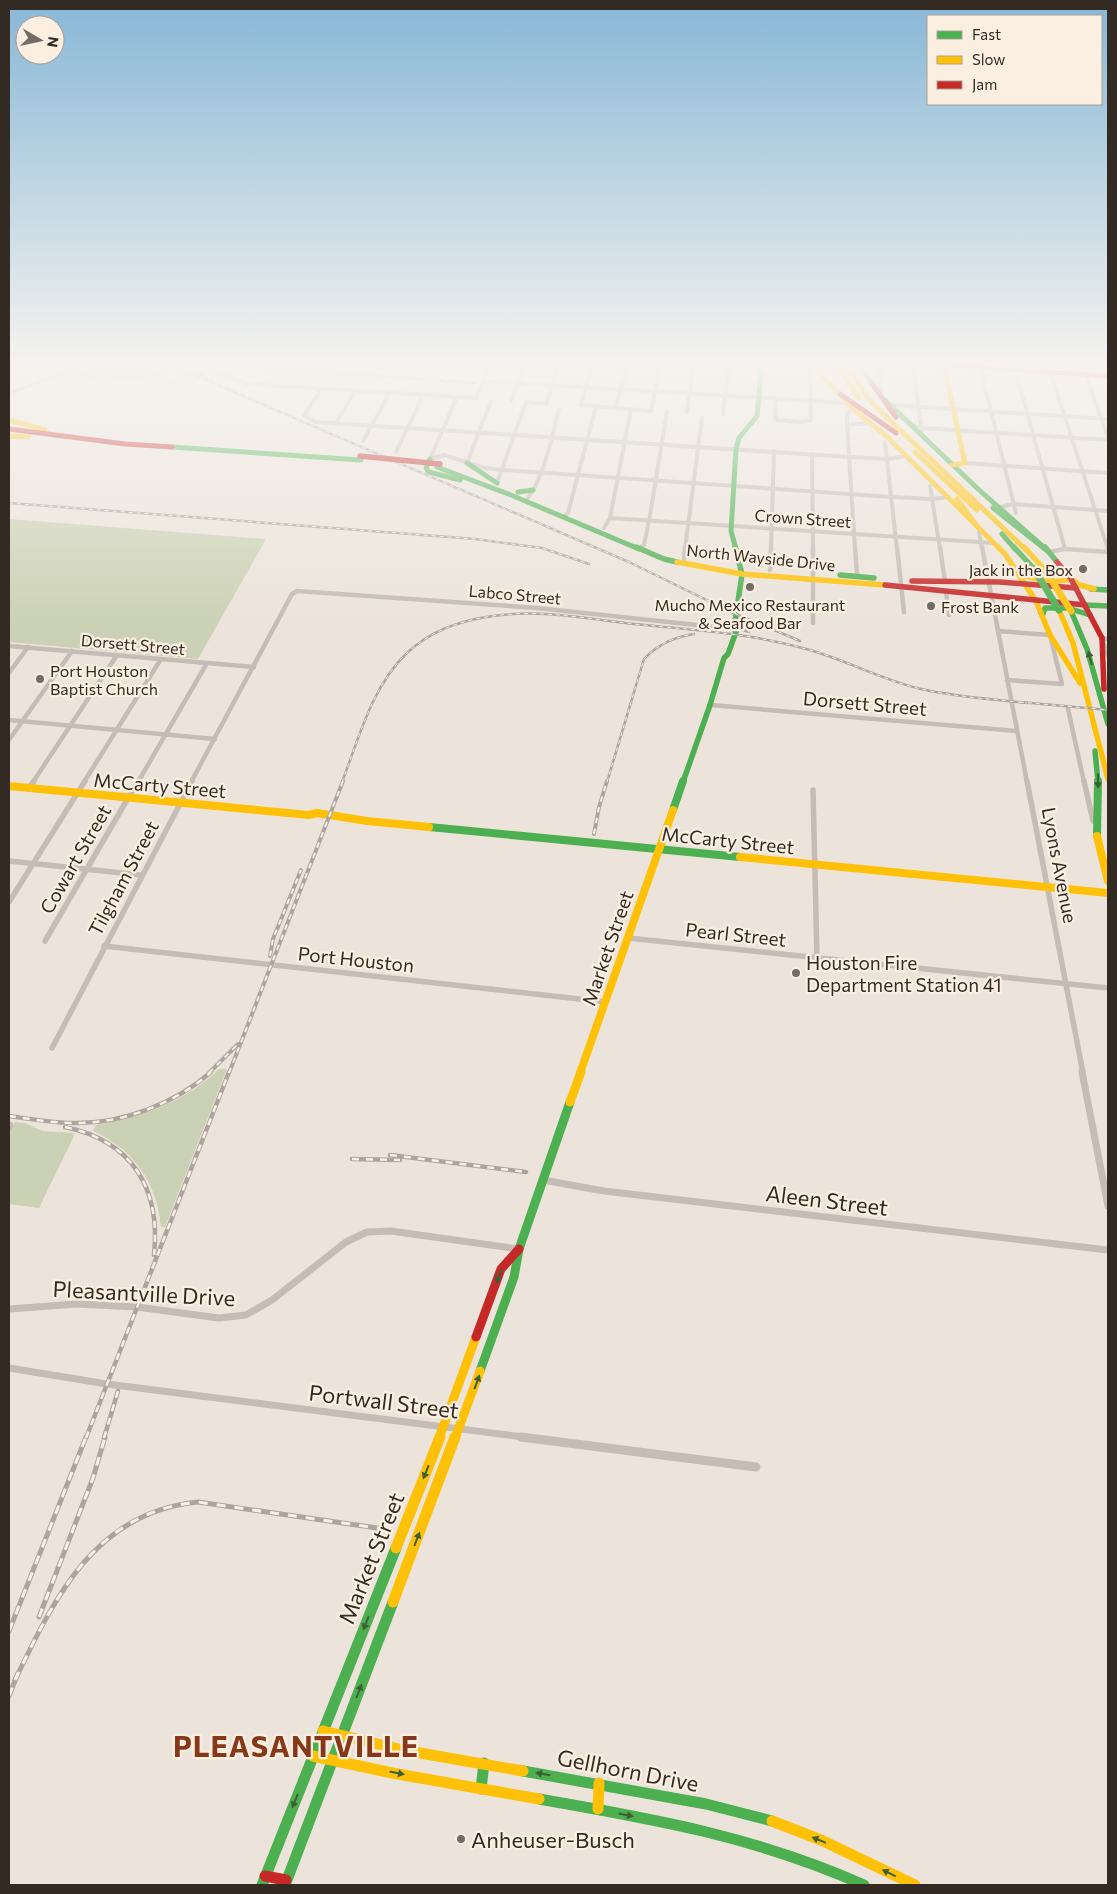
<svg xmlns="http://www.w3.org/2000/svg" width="1117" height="1894" font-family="Commissioner,sans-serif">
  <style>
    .green { fill: #cbd1b4 }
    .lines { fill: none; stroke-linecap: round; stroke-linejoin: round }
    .street-far4 { stroke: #c4bcb5; stroke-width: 4 }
    .street-far3 { stroke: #c4bcb5; stroke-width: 4.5 }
    .street-far2 { stroke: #c4bcb5; stroke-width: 5.5 }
    .street-far1 { stroke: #c4bcb5; stroke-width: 7 }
    .street { stroke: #c4bcb5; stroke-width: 9 }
    .fast-far4 { stroke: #4caf50; stroke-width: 5 }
    .fast-far3 { stroke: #4caf50; stroke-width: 5.5 }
    .fast-far2 { stroke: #4caf50; stroke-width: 8 }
    .fast-far1 { stroke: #4caf50; stroke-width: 9 }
    .fast { stroke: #4caf50; stroke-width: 11 }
    .slow-far4 { stroke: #ffc107; stroke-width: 5 }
    .slow-far3 { stroke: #ffc107; stroke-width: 5.5 }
    .slow-far2 { stroke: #ffc107; stroke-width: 8 }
    .slow-far1 { stroke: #ffc107; stroke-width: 9 }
    .slow { stroke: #ffc107; stroke-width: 11 }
    .jam-far3 { stroke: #c62828; stroke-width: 5 }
    .jam-far2 { stroke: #c62828; stroke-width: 5.5 }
    .jam-far1 { stroke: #c62828; stroke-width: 9 }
    .jam { stroke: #c62828; stroke-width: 11 }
    .rail-far3-casing { stroke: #aca59f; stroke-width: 2.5 }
    .rail-far2-casing { stroke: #aca59f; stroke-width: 4 }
    .rail-far1-casing { stroke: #aca59f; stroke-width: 4.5 }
    .rail-casing { stroke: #aca59f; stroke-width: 5 }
    .rail-far3 { stroke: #faefe1; stroke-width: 1; stroke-dasharray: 4; stroke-linecap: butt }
    .rail-far2 { stroke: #faefe1; stroke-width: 2; stroke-dasharray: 5.5; stroke-linecap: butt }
    .rail-far1 { stroke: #faefe1; stroke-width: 2.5; stroke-dasharray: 7; stroke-linecap: butt }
    .rail { stroke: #faefe1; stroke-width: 3; stroke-dasharray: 9; stroke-linecap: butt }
    .fast-bridge { stroke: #4caf50; stroke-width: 7 }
    .slow-bridge { stroke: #ffc107; stroke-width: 7 }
    .jam-bridge { stroke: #c62828; stroke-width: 5.5 }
    .oneway { fill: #3d5f36 }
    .poi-dot { fill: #746b64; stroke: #faefe1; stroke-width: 2 }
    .labels { text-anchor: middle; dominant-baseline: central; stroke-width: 4.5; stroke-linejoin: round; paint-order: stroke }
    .far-street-label { font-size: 16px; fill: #332a24; stroke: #faefe1 }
    .far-poi-label { font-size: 16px; fill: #332a24; stroke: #faefe1; text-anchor: start }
    .street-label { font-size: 19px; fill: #332a24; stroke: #faefe1 }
    .poi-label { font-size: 19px; fill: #332a24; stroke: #faefe1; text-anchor: start }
    .near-street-label { font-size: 22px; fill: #332a24; stroke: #faefe1 }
    .near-poi-label { font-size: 22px; fill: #332a24; stroke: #faefe1; text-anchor: start }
    .near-district-label { font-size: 29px; font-weight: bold; letter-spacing: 1px; fill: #863819; stroke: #faefe1 }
  </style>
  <rect width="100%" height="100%" fill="#ece4db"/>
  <!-- green -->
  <g class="green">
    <path d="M 109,362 L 143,362 L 181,384 L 115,379 L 111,383 L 72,376 Z"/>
    <path d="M 9,519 L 266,539 L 198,659 L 9,642 Z"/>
    <path d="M 219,1069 L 227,1069 L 165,1227 L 161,1227 C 157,1182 133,1149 93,1131 L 96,1125 C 143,1116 184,1103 219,1069 Z"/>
    <path d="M 15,1122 L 25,1123 L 42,1131 L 74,1133 L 73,1138 L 39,1208 L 9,1204 L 9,1135 Z"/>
  </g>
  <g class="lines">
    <!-- street-far4 -->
    <g class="street-far4">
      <path d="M 204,362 L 203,366 L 247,384 L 476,398 L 491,362"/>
      <path d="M 430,362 L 489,366"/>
      <path d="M 593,362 L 581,405 L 651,411 L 661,362"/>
      <path d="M 912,362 L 922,432"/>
      <path d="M 1032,362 L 1034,370"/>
      <path d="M 879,363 L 881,396"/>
      <path d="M 980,367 L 1016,513"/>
      <path d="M 1015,369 L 1065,549"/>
      <path d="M 1050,372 L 1108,549"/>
      <path d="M 1085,374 L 1108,437"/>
      <path d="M 483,381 L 847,403"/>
      <path d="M 321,389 L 304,416 L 315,422 L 850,457 L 888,459 L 906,456"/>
      <path d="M 776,399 L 775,418 L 777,420 L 801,422 L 811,420 L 810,371 L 812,362"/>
      <path d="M 511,401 L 526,362"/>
      <path d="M 890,405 L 1108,419"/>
      <path d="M 616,408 L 627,362"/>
      <path d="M 852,408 L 847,414 L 847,424 L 855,549"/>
      <path d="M 687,412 L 694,362"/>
      <path d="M 723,414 L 729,362"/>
      <path d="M 336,423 L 355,391"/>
      <path d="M 847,424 L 871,424"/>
      <path d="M 915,426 L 921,428 L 1108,440"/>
      <path d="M 363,441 L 387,398"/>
      <path d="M 885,442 L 897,549"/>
      <path d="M 396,452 L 421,400"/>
      <path d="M 812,454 L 813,549"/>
      <path d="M 430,459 L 444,455 L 485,468 L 503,470 L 892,497 L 932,499 L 948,497"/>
      <path d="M 430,459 L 457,397"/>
      <path d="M 467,463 L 491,401"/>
      <path d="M 965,463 L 1108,473"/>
      <path d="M 497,483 L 526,402 L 546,404 L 559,362"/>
      <path d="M 930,486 L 940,549"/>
      <path d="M 526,501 C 545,476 551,439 559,409"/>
      <path d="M 1000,507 L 1013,504 L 1108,511"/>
      <path d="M 563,517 L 568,513 L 595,410"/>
      <path d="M 610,518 L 994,543"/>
      <path d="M 604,528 L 610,518 L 631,409"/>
      <path d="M 979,532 L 982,549"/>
      <path d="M 639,549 L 644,545 L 649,521 L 667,412"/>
      <path d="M 685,549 L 702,418"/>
      <path d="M 771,549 L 774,451"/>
    </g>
    <!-- street-far3 -->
    <g class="street-far3">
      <path d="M 813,547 L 813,623"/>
      <path d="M 855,547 L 857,576"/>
      <path d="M 897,547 L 904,612"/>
      <path d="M 940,547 L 945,582"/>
      <path d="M 982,547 L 1027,782"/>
      <path d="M 639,549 L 641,547"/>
      <path d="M 1049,552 L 1065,549 L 1108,552"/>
      <path d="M 684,559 L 685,547"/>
      <path d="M 770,570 L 771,547"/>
      <path d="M 946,592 L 949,615"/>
      <path d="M 998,631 L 1050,635 L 1062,684 L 1007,680"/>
      <path d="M 1108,639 L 1102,638 L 1108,655"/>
      <path d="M 9,646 L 254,667"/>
      <path d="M 9,673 L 28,647"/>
      <path d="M 710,705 L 1017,731"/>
      <path d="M 1068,709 L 1084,782"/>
      <path d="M 9,720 L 215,739"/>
      <path d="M 9,740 L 72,651"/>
      <path d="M 33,782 L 117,655"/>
      <path d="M 84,782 L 161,659"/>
      <path d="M 138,782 L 207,663"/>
      <path d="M 191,782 L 292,594 L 297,591 L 537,608 L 734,629"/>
    </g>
    <!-- street-far2 -->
    <g class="street-far2">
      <path d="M 1027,781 L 1083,1073"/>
      <path d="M 1084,781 L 1093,821"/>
      <path d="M 28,789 L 34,781"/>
      <path d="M 813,790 L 817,958"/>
      <path d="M 9,861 L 141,875"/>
      <path d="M 9,902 L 85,781"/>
      <path d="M 628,938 L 1108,988"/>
      <path d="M 45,941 L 138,781"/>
      <path d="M 104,946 L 606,1002"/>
      <path d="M 52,1048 L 192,781"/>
    </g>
    <!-- street-far1 -->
    <g class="street-far1">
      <path d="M 1082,1072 L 1108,1206"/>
      <path d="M 9,1128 L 10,1125"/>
      <path d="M 543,1180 L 604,1191 L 1108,1250"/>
      <path d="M 9,1309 L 77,1304 L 137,1307 L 219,1318 L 246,1315 L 272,1300 L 346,1242 L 367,1232 L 391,1231 L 519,1249"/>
      <path d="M 9,1368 L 107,1384 L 531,1438"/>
    </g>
    <!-- street -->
    <path class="street" d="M 521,1437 L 756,1467"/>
    <!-- fast-far4 -->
    <g class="fast-far4">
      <path d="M 857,362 L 876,389"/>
      <path d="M 857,362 L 911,363"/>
      <path d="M 885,400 L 978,489 L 1046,549"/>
      <path d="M 172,447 L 361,460"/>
      <path d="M 430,459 L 426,468 L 429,472 L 460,480"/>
      <path d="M 467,463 L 497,483"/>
      <path d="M 437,467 L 511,495 L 639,549"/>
      <path d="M 518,492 L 533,490"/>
      <path d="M 993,508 L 1045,549"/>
      <path d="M 1002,534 L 1015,549"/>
      <path d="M 736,549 L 731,531 L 736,449 L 739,438 L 757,416 L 762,362"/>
    </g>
    <!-- fast-far3 -->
    <g class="fast-far3">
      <path d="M 636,547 L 664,559 L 677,562"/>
      <path d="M 1014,547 L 1034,569"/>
      <path d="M 1043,547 L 1049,552"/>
      <path d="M 1045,547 L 1057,562"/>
      <path d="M 840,575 L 874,578"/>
      <path d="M 1091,589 L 1108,590"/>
      <path d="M 1085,605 L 1108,606"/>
      <path d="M 1071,611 L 1087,649 L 1108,724"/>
      <path d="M 1041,613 L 1043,614 L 1045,608 L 1068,608 L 1090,615"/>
      <path d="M 1095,751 L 1098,782"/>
      <path d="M 683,782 L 710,705 L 724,658 L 728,654 L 736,632 L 734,629 L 742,574 L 735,547"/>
    </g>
    <!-- fast-far2 -->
    <g class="fast-far2">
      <path d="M 673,810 L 683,781"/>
      <path d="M 429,827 L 740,857"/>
      <path d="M 1097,836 L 1098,781"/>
    </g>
    <!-- fast-far1 -->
    <path class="fast-far1" d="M 480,1371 L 514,1277 L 519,1249 L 570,1102"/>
    <!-- fast -->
    <g class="fast">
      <path d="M 523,1771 L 706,1804 L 772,1821"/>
      <path d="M 481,1789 L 484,1763"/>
      <path d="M 539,1799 C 654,1819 757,1837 864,1885"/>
      <path d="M 262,1885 L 396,1548"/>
      <path d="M 285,1885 L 393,1602"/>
    </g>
    <!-- slow-far4 -->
    <g class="slow-far4">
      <path d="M 813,362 L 815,368 L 852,408 L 886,436 L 1000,549"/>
      <path d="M 835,362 L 859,398"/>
      <path d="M 843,362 L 873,404 L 1025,549"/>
      <path d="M 943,362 L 965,463 L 952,465"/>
      <path d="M 9,420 L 45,430"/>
      <path d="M 9,436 L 28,437"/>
      <path d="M 915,452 L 977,510"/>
      <path d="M 957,499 L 977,526"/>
    </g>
    <!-- slow-far3 -->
    <g class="slow-far3">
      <path d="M 998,547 L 1005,554 L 1036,601 L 1050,635"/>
      <path d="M 1024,547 L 1045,570"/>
      <path d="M 677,562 L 742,574 L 885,585"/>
      <path d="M 1020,575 L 1052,582 L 1071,579 L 1080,585 L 1094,589"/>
      <path d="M 1059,610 L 1073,643 L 1108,779"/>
      <path d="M 1050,635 L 1080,683"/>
    </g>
    <!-- slow-far2 -->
    <g class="slow-far2">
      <path d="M 9,786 L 309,815 L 317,813 L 367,821 L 429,827"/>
      <path d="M 1097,836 L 1108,881"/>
      <path d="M 740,857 L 1108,893"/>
      <path d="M 580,1073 L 673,810"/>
    </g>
    <!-- slow-far1 -->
    <g class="slow-far1">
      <path d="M 570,1102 L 581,1072"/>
      <path d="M 439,1438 L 476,1337"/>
      <path d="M 455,1438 L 480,1371"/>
    </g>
    <!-- slow -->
    <g class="slow">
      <path d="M 396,1548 L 440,1437"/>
      <path d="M 393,1602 L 455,1437"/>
      <path d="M 323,1731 L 403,1750 L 523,1771"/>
      <path d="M 313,1756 L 392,1773 L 539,1799"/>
      <path d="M 598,1809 L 599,1783"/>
      <path d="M 772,1821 L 821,1840 L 915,1885"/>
    </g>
    <!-- jam-far3 -->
    <g class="jam-far3">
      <path d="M 908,362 L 1108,376"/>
      <path d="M 871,382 L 896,417"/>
      <path d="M 840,394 L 896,433"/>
      <path d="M 9,429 L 125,444 L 172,447"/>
    </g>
    <!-- jam-far2 -->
    <g class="jam-far2">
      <path d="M 1057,562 L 1071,579 L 1102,638"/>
      <path d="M 912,581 L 1000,582 L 1076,588"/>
      <path d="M 885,585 L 1085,605"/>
      <path d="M 1102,638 L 1104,689"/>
    </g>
    <!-- jam-far1 -->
    <path class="jam-far1" d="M 476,1337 L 501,1269 L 519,1249"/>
    <!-- jam -->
    <path class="jam" d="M 265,1876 L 286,1880"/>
    <!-- rail-far3 casing -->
    <g class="rail-far3-casing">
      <g id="rail-far3">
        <path d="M 10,362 L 64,365 L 82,363"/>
        <path d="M 155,362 L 197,376 L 629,562 L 729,611 L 800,641"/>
        <path d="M 197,362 L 197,369 L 206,378"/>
        <path d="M 237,362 L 264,368 L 475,383"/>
        <path d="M 9,393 L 97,362"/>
        <path d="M 9,503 L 475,539 L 542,548 L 589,564"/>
        <path d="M 725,624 L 749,632"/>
        <path d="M 1020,702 L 1108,710"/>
        <path d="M 342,782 C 359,738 372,686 407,653 C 430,631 462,620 493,616 C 540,609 588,619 634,624 C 692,630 750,633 806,649 C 845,659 881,680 921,689 C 956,697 992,699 1027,703"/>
        <path d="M 607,782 L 644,659 C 658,644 674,637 694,634"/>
      </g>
    </g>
    <!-- rail-far2 casing -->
    <g class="rail-far2-casing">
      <g id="rail-far2">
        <path d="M 594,834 L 599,807 L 607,781"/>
        <path d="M 270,956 L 273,939 L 301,870"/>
        <path d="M 209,1073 L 238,1044"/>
        <path d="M 229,1073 L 343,781"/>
      </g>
    </g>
    <!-- rail-far1 casing -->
    <g class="rail-far1-casing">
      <g id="rail-far1">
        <path d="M 9,1116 C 30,1119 52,1123 74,1123 C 121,1124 175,1104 211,1072"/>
        <path d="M 65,1127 C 132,1141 161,1188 154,1255"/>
        <path d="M 390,1155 L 526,1172"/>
        <path d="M 352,1159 L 400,1160"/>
        <path d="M 86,1438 L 229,1072"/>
        <path d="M 104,1438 L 118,1391"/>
      </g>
    </g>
    <!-- rail casing -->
    <g class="rail-casing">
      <g id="rail">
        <path d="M 39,1617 L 93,1478 L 105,1437"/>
        <path d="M 9,1631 L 86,1437"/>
        <path d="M 15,1680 C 55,1597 95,1512 198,1502 L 384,1529"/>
        <path d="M 9,1696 L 18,1673"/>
      </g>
    </g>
    <!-- rail-far3 -->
    <use href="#rail-far3" class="rail-far3"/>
    <!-- rail-far2 -->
    <use href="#rail-far2" class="rail-far2"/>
    <!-- rail-far1 -->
    <use href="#rail-far1" class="rail-far1"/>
    <!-- rail -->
    <use href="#rail" class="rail"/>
    <!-- fast-bridge -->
    <path class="fast-bridge" d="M 1034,569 L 1059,610"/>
    <!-- slow-bridge -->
    <path class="slow-bridge" d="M 1045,570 L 1071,611"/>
    <!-- jam-bridge -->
    <path class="jam-bridge" d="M 360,456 L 440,464"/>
  </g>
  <!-- one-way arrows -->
  <defs><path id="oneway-solid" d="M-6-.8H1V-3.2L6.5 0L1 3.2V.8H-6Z" transform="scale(1.25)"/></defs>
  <g class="oneway">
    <use href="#oneway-solid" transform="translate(1090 658) rotate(-105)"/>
    <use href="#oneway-solid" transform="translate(1098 781) rotate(89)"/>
    <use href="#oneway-solid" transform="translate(499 1276) rotate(112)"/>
    <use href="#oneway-solid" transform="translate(477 1382) rotate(-70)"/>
    <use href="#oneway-solid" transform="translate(426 1472) rotate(112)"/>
    <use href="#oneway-solid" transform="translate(417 1539) rotate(-69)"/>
    <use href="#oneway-solid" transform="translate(366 1623) rotate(112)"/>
    <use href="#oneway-solid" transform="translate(359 1691) rotate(-69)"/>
    <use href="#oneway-solid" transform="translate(397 1773) rotate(11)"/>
    <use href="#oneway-solid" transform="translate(543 1774) rotate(-170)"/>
    <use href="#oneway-solid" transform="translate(295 1801) rotate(112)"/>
    <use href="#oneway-solid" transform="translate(626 1815) rotate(11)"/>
    <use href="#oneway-solid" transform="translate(819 1840) rotate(-158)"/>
    <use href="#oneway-solid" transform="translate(889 1873) rotate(-154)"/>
  </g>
  <!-- sky -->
  <linearGradient id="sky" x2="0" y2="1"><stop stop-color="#87b7d7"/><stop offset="0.58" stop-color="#f6f3ef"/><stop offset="1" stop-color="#f6f3ef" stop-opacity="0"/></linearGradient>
  <rect width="1117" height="627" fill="url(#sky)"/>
  <!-- markers -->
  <g class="poi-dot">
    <circle cx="1083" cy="569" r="5"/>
    <circle cx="750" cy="587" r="5"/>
    <circle cx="931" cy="606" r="5"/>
    <circle cx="40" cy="679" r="5"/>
    <circle cx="796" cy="973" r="5"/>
    <circle cx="461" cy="1839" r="5"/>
  </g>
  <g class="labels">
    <!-- far-street labels -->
    <g class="far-street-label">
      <text transform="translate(803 518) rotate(4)">Crown Street</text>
      <text transform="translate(761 557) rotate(6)">North Wayside Drive</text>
      <text transform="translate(515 594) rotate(5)">Labco Street</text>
      <text transform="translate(133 644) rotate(5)">Dorsett Street</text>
    </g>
    <!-- far-poi labels -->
    <g class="far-poi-label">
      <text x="1073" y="569" text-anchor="end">Jack in the Box</text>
      <text x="750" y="604" text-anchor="middle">Mucho Mexico Restaurant<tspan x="750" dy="18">&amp; Seafood Bar</tspan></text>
      <text x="941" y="606">Frost Bank</text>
      <text x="50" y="670">Port Houston<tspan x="50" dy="18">Baptist Church</tspan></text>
    </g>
    <!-- street labels -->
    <g class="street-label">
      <text transform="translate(865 703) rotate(5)">Dorsett Street</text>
      <text transform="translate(160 785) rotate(5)">McCarty Street</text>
      <text transform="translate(728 840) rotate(6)">McCarty Street</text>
      <text transform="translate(75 859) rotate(-60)">Cowart Street</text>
      <text transform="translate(1060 865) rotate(79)">Lyons Avenue</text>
      <text transform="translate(123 878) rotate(-62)">Tilgham Street</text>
      <text transform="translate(736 934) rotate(6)">Pearl Street</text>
      <text transform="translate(607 948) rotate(-71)">Market Street</text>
      <text transform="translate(356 959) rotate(6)">Port Houston</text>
    </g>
    <!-- poi labels -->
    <g class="poi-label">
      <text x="806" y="962">Houston Fire<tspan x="806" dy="22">Department Station 41</tspan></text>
    </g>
    <!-- near-street labels -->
    <g class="near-street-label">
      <text transform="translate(827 1200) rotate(7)">Aleen Street</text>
      <text transform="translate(144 1293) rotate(3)">Pleasantville Drive</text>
      <text transform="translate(384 1401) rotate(7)">Portwall Street</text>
      <text transform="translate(371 1558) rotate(-68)">Market Street</text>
      <text transform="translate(628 1770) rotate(11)">Gellhorn Drive</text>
    </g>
    <!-- near-poi labels -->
    <g class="near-poi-label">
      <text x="471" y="1839">Anheuser-Busch</text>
    </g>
    <!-- near-district labels -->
    <g class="near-district-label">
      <text x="296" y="1745">PLEASANTVILLE</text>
    </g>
  </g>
  <!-- border -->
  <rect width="1117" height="1894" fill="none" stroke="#332a24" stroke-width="20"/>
  <!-- legend -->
  <rect x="927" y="15" width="175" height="90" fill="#faefe1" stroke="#aaa095"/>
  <rect x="937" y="31" width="25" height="8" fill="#4caf50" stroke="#aaa095"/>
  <text x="972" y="40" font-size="15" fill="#332a24">Fast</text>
  <rect x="937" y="56" width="25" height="8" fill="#ffc107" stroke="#aaa095"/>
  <text x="972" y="65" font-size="15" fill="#332a24">Slow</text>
  <rect x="937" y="81" width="25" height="8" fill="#c62828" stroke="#aaa095"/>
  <text x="972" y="90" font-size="15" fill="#332a24">Jam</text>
  <!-- north arrow -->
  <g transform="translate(40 40) rotate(99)"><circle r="24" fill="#faefe1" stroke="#aaa095"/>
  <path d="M0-4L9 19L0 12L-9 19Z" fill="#746b64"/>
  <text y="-8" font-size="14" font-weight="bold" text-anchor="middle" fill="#332a24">N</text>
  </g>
</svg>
